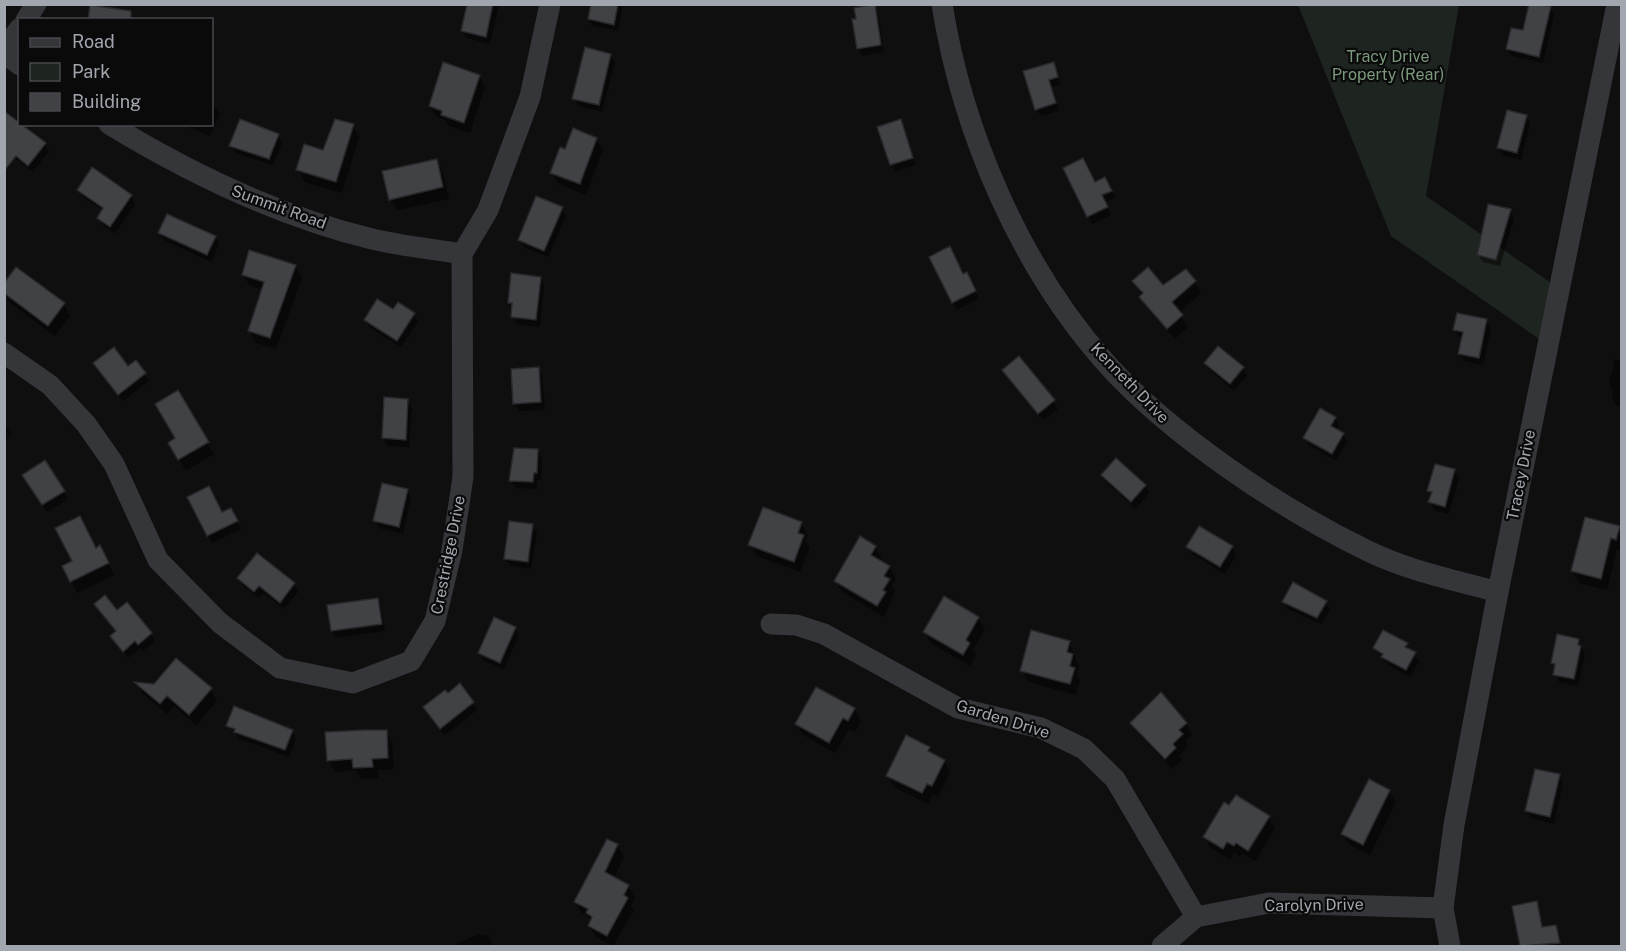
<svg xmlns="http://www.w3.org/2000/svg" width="1626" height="951" font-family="'Public Sans',sans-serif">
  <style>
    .green { fill: #1e241f }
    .shadow { fill: #0007 }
    .building { fill: #414245; stroke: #29292c; stroke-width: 1.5 }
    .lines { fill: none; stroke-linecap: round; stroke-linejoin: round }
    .minor { stroke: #353639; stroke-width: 21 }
    .labels { text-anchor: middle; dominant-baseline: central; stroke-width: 4.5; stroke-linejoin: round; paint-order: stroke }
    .park-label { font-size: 16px; fill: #7b987d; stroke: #0a0a0b }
    .street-label { font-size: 16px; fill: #a2a6af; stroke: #0a0a0b }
  </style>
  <rect width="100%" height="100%" fill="#0f0f10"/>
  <!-- green -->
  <path class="green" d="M 1298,5 L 1459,5 L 1426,196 L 1557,287 L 1545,343 L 1391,236 Z"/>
  <!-- shadow -->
  <g class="shadow">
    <path d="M 469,4 L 499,4 L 490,44 L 467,38 L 462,31 Z"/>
    <path d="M 592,4 L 623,4 L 618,31 L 593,26 L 589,19 Z"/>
    <path d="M 1531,4 L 1550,8 L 1554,15 L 1543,63 L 1512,56 L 1507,49 L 1524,32 Z"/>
    <path d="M 874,6 L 878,13 L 884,52 L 862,56 L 858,48 L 857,20 Z"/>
    <path d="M 610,55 L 615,62 L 602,112 L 578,106 L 574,98 Z"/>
    <path d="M 1053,64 L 1061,84 L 1052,87 L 1059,111 L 1041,116 L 1036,109 Z"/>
    <path d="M 479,76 L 485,87 L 470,133 L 449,126 L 445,120 L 437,117 L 430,106 Z"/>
    <path d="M 212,102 L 220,114 L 210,136 L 181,124 L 212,124 Z"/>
    <path d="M 1526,116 L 1530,124 L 1521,160 L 1502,155 L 1498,148 Z"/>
    <path d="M 900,121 L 916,165 L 895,172 L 879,128 Z"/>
    <path d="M 353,126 L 359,137 L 342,193 L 304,182 L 298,170 L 324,152 L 330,131 Z"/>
    <path d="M 278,135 L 282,143 L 273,165 L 235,153 L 231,146 Z"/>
    <path d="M 596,139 L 603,150 L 586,195 L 559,184 L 552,173 L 566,151 Z"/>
    <path d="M 44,144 L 49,151 L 33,172 L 4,150 Z"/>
    <path d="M 436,161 L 443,172 L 449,199 L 397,210 L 390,199 Z"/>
    <path d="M 1065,169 L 1095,184 L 1109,186 L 1115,198 L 1105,203 L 1111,215 L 1092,224 Z"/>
    <path d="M 93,170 L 131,196 L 135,204 L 115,234 L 103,225 L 99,218 L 103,211 L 83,197 L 78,190 Z"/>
    <path d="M 562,209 L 566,216 L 548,257 L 524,247 L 520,240 Z"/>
    <path d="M 1510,210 L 1514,218 L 1500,266 L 1483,262 L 1478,255 Z"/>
    <path d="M 160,233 L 215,237 L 219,244 L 211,262 L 164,240 Z"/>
    <path d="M 295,266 L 302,278 L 276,349 L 256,343 L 250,331 L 263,290 L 250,286 L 243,275 Z"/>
    <path d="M 540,278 L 544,286 L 540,327 L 517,324 L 509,302 Z"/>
    <path d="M 970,281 L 979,299 L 957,310 L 953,302 Z"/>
    <path d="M 1134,281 L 1163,287 L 1195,282 L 1201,293 L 1179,313 L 1188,327 L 1175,339 L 1148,308 Z"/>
    <path d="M 4,285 L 64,304 L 70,316 L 55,336 L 8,301 Z"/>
    <path d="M 393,311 L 413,314 L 418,321 L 401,347 L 370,328 L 366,320 Z"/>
    <path d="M 1486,321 L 1491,328 L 1483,365 L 1464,361 L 1459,353 L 1463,338 L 1459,337 L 1455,330 Z"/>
    <path d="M 1019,359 L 1058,409 L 1043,420 L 1008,378 Z"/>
    <path d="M 1615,359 L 1622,360 L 1622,406 L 1616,405 L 1612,397 L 1613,391 L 1609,384 Z"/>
    <path d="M 1205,363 L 1243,368 L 1247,375 L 1234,391 L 1210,370 Z"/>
    <path d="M 128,368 L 144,374 L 149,381 L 123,401 L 100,371 Z"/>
    <path d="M 538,368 L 542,376 L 545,410 L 519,411 L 515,404 Z"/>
    <path d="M 178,392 L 214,454 L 186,471 L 170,443 L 177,439 Z"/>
    <path d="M 386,399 L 407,400 L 412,408 L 409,447 L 388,446 L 383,438 Z"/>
    <path d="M 1335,418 L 1339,425 L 1336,431 L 1343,434 L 1347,442 L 1336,461 L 1309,445 L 1305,438 Z"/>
    <path d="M 4,424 L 12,434 L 4,442 Z"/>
    <path d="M 537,451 L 542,458 L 541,480 L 537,480 L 537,489 L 515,488 L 511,480 Z"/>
    <path d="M 45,462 L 68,499 L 47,512 L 28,483 Z"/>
    <path d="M 1454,471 L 1459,478 L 1449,514 L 1434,510 L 1429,491 Z"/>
    <path d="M 1103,476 L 1145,486 L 1149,493 L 1136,509 L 1107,483 Z"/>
    <path d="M 407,490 L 411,497 L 403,534 L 379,528 L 375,521 Z"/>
    <path d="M 189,497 L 222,514 L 235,517 L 241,529 L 212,543 Z"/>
    <path d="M 801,523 L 808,535 L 805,541 L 810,548 L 800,572 L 757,556 L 750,545 Z"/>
    <path d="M 532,526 L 537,533 L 531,569 L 510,566 L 505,558 Z"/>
    <path d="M 1619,527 L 1622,550 L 1617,549 L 1607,590 L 1579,583 L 1573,571 Z"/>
    <path d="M 875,547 L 882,559 L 880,562 L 889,567 L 896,578 L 892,585 L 895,591 L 884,617 L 842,592 L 836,581 Z"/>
    <path d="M 1188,547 L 1232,547 L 1236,555 L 1225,574 L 1192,554 Z"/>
    <path d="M 96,549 L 106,559 L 114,575 L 77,593 L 64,567 Z"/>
    <path d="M 239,578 L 294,584 L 298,592 L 284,609 L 263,593 L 259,598 L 243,586 Z"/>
    <path d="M 377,599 L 381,607 L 385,631 L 336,638 L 332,631 L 329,607 Z"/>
    <path d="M 1284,602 L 1325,602 L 1330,610 L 1321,624 L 1288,609 Z"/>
    <path d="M 96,605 L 117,612 L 151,634 L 155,641 L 143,651 L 140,648 L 128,658 L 116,643 L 116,632 Z"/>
    <path d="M 978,618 L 985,629 L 973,650 L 976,655 L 970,666 L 931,643 L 925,632 Z"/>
    <path d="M 515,628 L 519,635 L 504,669 L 484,661 L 480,653 Z"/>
    <path d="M 1578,640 L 1585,655 L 1578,686 L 1559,682 L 1553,663 Z"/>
    <path d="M 1069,642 L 1079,666 L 1077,674 L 1080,680 L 1076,695 L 1029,682 L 1022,670 Z"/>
    <path d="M 1406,644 L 1419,661 L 1410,677 L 1387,664 L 1374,648 Z"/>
    <path d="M 137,684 L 210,689 L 217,701 L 196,725 L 174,706 L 167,714 L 143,694 Z"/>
    <path d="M 459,685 L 477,710 L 445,735 L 429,715 Z"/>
    <path d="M 854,709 L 861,720 L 855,732 L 849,729 L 835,753 L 803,735 L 797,724 Z"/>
    <path d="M 1132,723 L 1186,723 L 1192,735 L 1185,741 L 1188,746 L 1179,755 L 1182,760 L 1172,769 L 1139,734 Z"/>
    <path d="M 228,725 L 292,731 L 296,739 L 289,757 L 240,739 Z"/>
    <path d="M 386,732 L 392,743 L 394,769 L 378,770 L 378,778 L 361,779 L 356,770 L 335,772 L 328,760 Z"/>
    <path d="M 929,748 L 933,756 L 944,761 L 950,772 L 938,797 L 933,794 L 928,804 L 894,787 L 888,776 Z"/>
    <path d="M 1559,776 L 1563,783 L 1554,824 L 1531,818 L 1527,811 Z"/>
    <path d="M 1389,791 L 1396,802 L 1370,855 L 1350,845 L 1343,834 Z"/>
    <path d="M 1269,818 L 1275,829 L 1255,861 L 1242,853 L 1241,857 L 1234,853 L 1230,860 L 1211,848 L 1205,837 Z"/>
    <path d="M 617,845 L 624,857 L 614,878 L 628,886 L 635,898 L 631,906 L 634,910 L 613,946 L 596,937 L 589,926 L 592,921 L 590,918 L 582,913 L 575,902 Z"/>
    <path d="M 1536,903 L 1544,929 L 1555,926 L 1562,946 L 1522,946 L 1514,907 Z"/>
    <path d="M 480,933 L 482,936 L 487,934 L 494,946 L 453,946 Z"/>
  </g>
  <!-- building -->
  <g class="building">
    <path d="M 467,4 L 493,4 L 486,37 L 461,31 Z"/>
    <path d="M 591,4 L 618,4 L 614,25 L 588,19 Z"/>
    <path d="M 875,4 L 881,45 L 857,49 L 852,19 L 856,19 L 854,8 Z"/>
    <path d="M 1529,4 L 1551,6 L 1539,57 L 1506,49 L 1511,28 L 1523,30 Z"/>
    <path d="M 90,5 L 131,11 L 131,20 L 88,20 Z"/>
    <path d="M 585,47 L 611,54 L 599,105 L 572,99 Z"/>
    <path d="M 443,62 L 480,75 L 464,123 L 441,115 L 442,111 L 429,106 Z"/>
    <path d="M 1054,62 L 1058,77 L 1049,80 L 1056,103 L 1035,110 L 1023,71 Z"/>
    <path d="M 1507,110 L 1527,115 L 1517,153 L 1497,148 Z"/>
    <path d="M 4,111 L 46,143 L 28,166 L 16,156 L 4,171 Z"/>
    <path d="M 240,119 L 279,134 L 269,159 L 229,146 Z"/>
    <path d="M 335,119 L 354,124 L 336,182 L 296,170 L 304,144 L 323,150 Z"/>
    <path d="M 901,119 L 913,158 L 890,165 L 877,127 Z"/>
    <path d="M 573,128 L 597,138 L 580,184 L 550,173 L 560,147 L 565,149 Z"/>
    <path d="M 1083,158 L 1095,182 L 1105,177 L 1112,191 L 1102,195 L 1108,207 L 1087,217 L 1063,168 Z"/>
    <path d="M 437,159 L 443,187 L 389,200 L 382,171 Z"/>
    <path d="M 92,167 L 132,195 L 110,227 L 97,218 L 103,208 L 77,190 Z"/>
    <path d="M 536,196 L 563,207 L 544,251 L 518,240 Z"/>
    <path d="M 1488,204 L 1511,209 L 1496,260 L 1477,255 Z"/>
    <path d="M 167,214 L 216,236 L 207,255 L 158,233 Z"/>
    <path d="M 950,246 L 963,274 L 967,272 L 976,291 L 952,303 L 929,257 Z"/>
    <path d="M 249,250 L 296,265 L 270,338 L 248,331 L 264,282 L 242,275 Z"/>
    <path d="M 16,267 L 65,303 L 48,326 L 4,293 L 4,283 Z"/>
    <path d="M 1148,267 L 1163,285 L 1186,269 L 1196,281 L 1172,302 L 1183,315 L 1167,329 L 1139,297 L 1143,293 L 1132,281 Z"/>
    <path d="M 511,273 L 541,277 L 536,320 L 511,317 L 512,303 L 508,303 Z"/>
    <path d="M 377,299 L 393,309 L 398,302 L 415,313 L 397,341 L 364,320 Z"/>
    <path d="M 1457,313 L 1487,319 L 1479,358 L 1458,354 L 1463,332 L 1453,330 Z"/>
    <path d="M 1218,346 L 1244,367 L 1230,384 L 1204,363 Z"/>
    <path d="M 114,347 L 128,366 L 136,360 L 146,373 L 118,395 L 93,363 Z"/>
    <path d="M 1019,356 L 1055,400 L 1038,414 L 1002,370 Z"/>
    <path d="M 539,367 L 541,402 L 513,404 L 511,369 Z"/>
    <path d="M 178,390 L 209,442 L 178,460 L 168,443 L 175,438 L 155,404 Z"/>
    <path d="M 384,397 L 408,399 L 406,440 L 382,438 Z"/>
    <path d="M 1320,408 L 1336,417 L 1331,426 L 1344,433 L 1332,454 L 1303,438 Z"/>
    <path d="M 514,448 L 538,449 L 537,473 L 534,473 L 533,482 L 509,481 Z"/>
    <path d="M 1116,458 L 1146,485 L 1131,502 L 1101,475 Z"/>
    <path d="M 45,460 L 65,491 L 42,505 L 22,475 Z"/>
    <path d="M 1435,464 L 1455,469 L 1445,507 L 1428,502 L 1432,492 L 1427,491 Z"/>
    <path d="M 382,483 L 408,489 L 399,527 L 373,521 Z"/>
    <path d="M 209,486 L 222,512 L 231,508 L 238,521 L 207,536 L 187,497 Z"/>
    <path d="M 763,507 L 802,522 L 798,533 L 804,535 L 794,562 L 748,545 Z"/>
    <path d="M 80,516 L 96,548 L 100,545 L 109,563 L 70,582 L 62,566 L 72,561 L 55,528 Z"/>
    <path d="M 1585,517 L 1620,526 L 1616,540 L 1611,538 L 1601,579 L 1571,571 Z"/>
    <path d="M 509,521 L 533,524 L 528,562 L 504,559 Z"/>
    <path d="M 1199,526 L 1233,546 L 1220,567 L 1186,547 Z"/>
    <path d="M 860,536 L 876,546 L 871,555 L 890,566 L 884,576 L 890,579 L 883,590 L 886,592 L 877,606 L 834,581 Z"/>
    <path d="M 257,553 L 295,583 L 280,603 L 259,586 L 254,592 L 237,578 Z"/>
    <path d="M 1293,582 L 1327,601 L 1317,618 L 1282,602 Z"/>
    <path d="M 105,595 L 117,610 L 127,602 L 152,633 L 138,645 L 135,641 L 123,652 L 110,636 L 116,631 L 94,604 Z"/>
    <path d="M 944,596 L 979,617 L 966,640 L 970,643 L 963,655 L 923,632 Z"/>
    <path d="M 378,598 L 382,624 L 331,631 L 327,605 Z"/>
    <path d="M 494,617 L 516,627 L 500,663 L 478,653 Z"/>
    <path d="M 1031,630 L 1070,641 L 1067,652 L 1073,654 L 1070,666 L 1075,668 L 1070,684 L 1020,671 Z"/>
    <path d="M 1383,630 L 1408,643 L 1405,647 L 1416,652 L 1406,670 L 1381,657 L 1383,654 L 1373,648 Z"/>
    <path d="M 1557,634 L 1579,639 L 1578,645 L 1581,646 L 1574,679 L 1553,675 L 1555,664 L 1551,663 Z"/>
    <path d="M 176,658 L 212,688 L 189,715 L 167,696 L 160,704 L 134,682 L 154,684 Z"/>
    <path d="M 460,683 L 474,702 L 440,729 L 423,707 L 445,690 L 448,693 Z"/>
    <path d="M 816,687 L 855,708 L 848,721 L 843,718 L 829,743 L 795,724 Z"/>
    <path d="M 1161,692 L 1187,723 L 1179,730 L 1183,734 L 1173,744 L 1176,748 L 1165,759 L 1130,723 Z"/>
    <path d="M 234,706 L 293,730 L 285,750 L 234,732 L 235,729 L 226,726 Z"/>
    <path d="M 365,730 L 387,730 L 388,758 L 372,759 L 373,767 L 353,768 L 352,759 L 327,761 L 325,732 Z"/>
    <path d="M 906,735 L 930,747 L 928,751 L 945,760 L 932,786 L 927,784 L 922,793 L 886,776 Z"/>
    <path d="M 1535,769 L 1560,774 L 1550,817 L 1525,811 Z"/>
    <path d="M 1369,779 L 1390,790 L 1363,845 L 1341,834 Z"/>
    <path d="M 1236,795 L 1270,816 L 1248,851 L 1236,843 L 1234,846 L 1227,842 L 1223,849 L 1203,837 L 1224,802 L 1229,805 Z"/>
    <path d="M 607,839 L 618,844 L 605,872 L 629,885 L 624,895 L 628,898 L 607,936 L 588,926 L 592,917 L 586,913 L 588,909 L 574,902 Z"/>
    <path d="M 1537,901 L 1542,927 L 1556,925 L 1560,943 L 1520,946 L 1512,906 Z"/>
  </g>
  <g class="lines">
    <!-- minor -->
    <g class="minor">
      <path d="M 942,4 C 962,131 1020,266 1105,362 C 1170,435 1281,509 1368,551 C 1409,571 1455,580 1498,592"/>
      <path d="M 26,20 L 36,4"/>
      <path d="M 4,50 L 20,28"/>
      <path d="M 4,53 L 20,65"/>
      <path d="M 109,124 C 191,174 278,216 372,239 C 401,246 432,249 462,254"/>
      <path d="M 4,353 L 50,385 L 86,424 L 114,464 L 158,560 L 220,623 L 280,668 L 353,683 L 411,661 L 435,621 L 452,550 L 463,477 L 462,254 L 488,210 L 530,97 L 550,4"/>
      <path d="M 771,624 L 796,625 L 824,634 L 958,708 L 1041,728 L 1084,749 L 1115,779 L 1196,917"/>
      <path d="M 1162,946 L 1196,917 L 1269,903 L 1443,908"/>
      <path d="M 1450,946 L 1443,908 L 1454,825 L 1498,592 L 1617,4"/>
    </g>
  </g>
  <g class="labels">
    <!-- park labels -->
    <g class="park-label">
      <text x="1388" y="56">Tracy Drive<tspan x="1388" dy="18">Property (Rear)</tspan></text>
    </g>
    <!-- street labels -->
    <g class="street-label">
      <text transform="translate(279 207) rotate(20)">Summit Road</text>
      <text transform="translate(1130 383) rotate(46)">Kenneth Drive</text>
      <text transform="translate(1521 475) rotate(-79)">Tracey Drive</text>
      <text transform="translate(448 555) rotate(-79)">Crestridge Drive</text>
      <text transform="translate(1003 719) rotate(17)">Garden Drive</text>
      <text transform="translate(1314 905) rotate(-1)">Carolyn Drive</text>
    </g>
  </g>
  <!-- border -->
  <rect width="1626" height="951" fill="none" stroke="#a2a6af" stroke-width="12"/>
  <!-- legend -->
  <rect x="18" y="18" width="195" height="108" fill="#0a0a0b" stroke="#47484d" stroke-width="1.5"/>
  <rect x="30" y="38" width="30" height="9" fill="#353639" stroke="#47484d" stroke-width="1.5"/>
  <text x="72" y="48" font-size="18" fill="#a2a6af">Road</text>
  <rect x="30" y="63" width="30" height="18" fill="#1e241f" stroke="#47484d" stroke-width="1.5"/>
  <text x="72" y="78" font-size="18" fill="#a2a6af">Park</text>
  <rect x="30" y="93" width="30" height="18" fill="#414245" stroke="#47484d" stroke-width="1.5"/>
  <text x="72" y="108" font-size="18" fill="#a2a6af">Building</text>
</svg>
